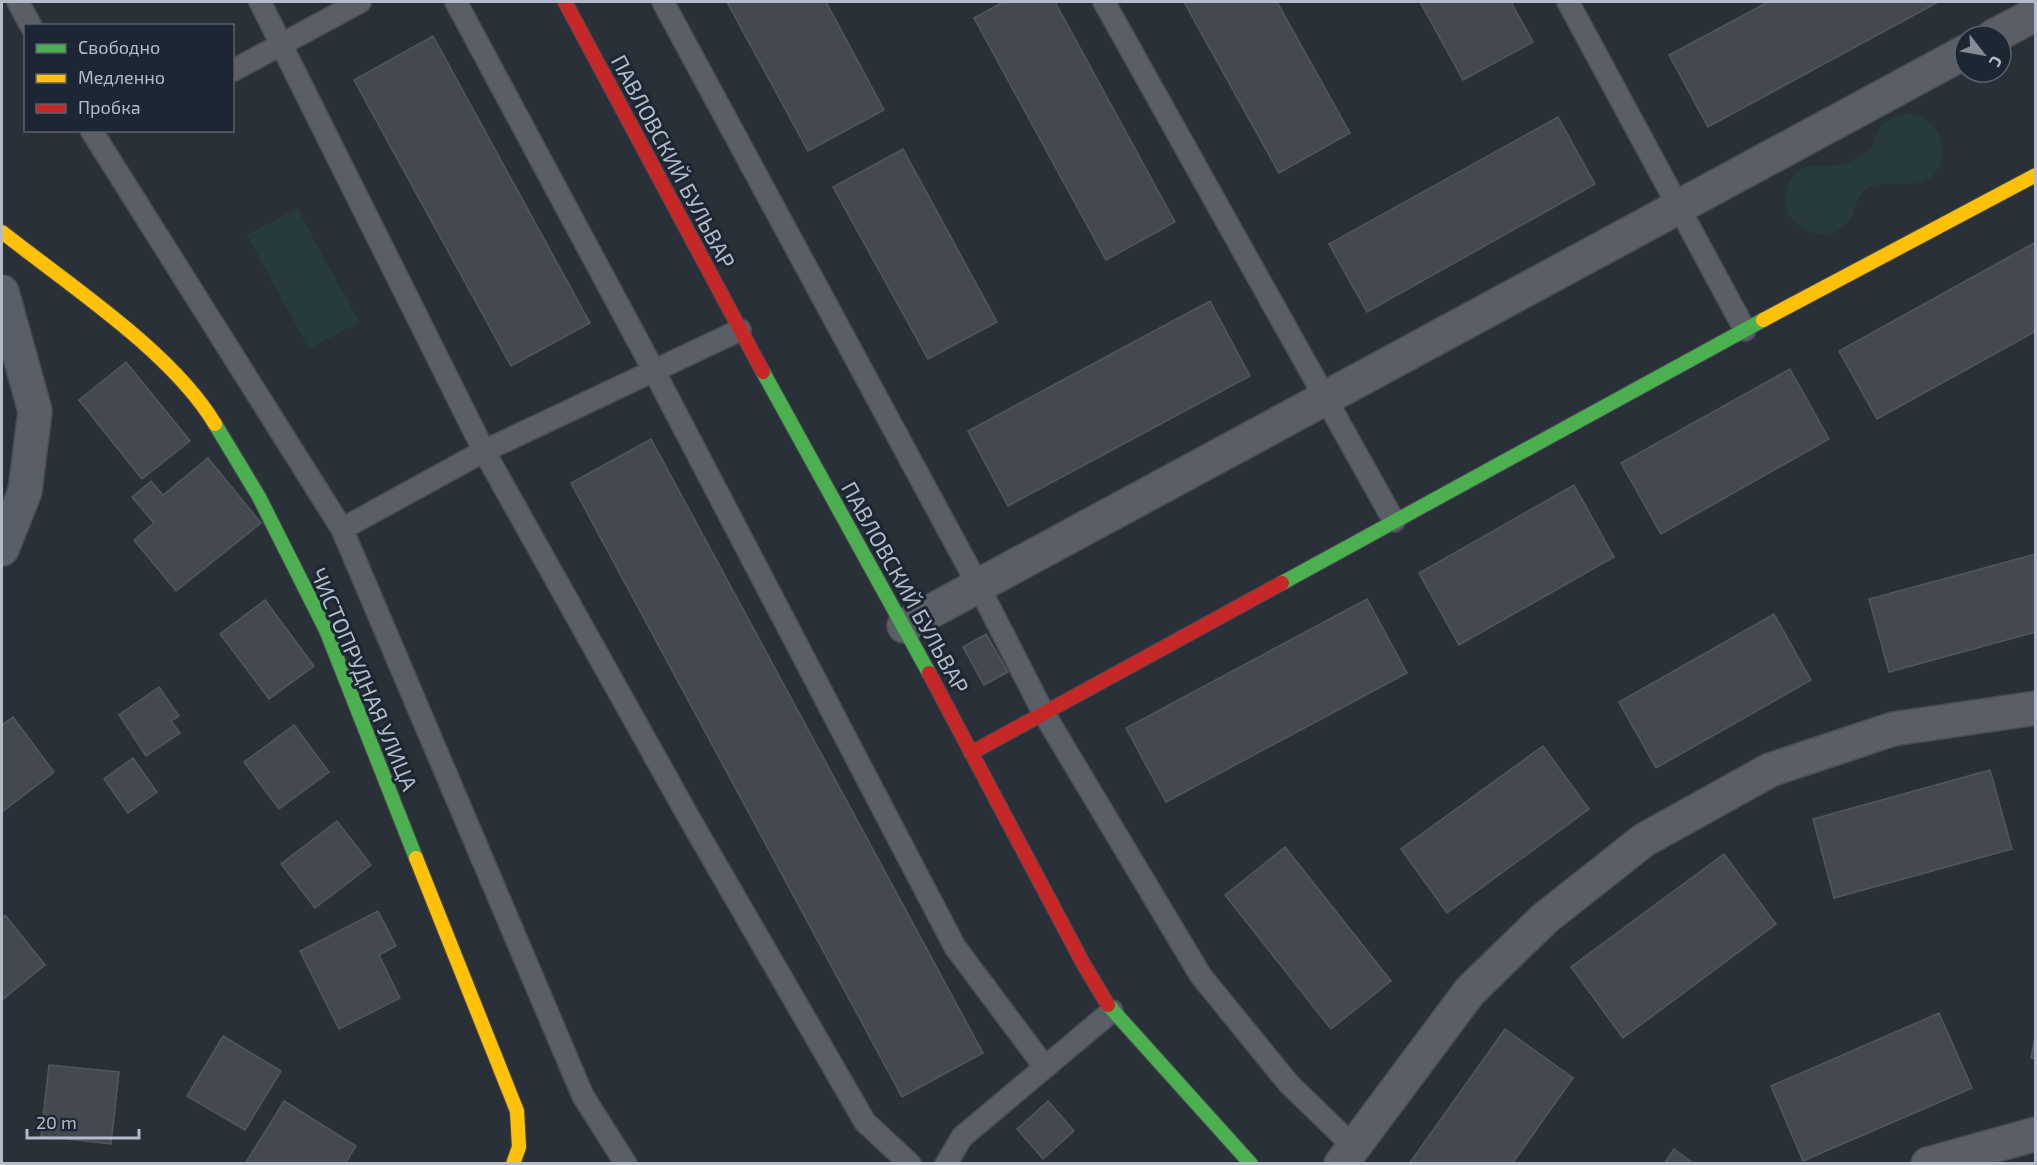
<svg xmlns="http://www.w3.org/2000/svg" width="2037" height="1165" font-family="'Exo 2',sans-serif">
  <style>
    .green { fill: #273a3e }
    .building { fill: #444950; stroke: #52575f; stroke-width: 1.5 }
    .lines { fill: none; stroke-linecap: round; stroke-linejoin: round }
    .lane-casing { stroke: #484c53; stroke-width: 24 }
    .street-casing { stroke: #484c53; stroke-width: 36 }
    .fast-casing { stroke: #484c53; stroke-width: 16 }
    .slow-casing { stroke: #484c53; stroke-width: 16 }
    .jam-casing { stroke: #484c53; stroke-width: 16 }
    .lane { stroke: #5a5e66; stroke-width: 21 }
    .street { stroke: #5a5e66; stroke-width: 33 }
    .fast { stroke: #4caf50; stroke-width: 14 }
    .slow { stroke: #ffc107; stroke-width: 14 }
    .jam { stroke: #c62828; stroke-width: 14 }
    .labels { text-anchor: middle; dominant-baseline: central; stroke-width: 6; stroke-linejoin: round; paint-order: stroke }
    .street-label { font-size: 22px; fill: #b4bcc9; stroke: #1d2633 }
  </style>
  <rect width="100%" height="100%" fill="#2a3038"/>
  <!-- green -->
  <g class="green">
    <path d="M 1902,114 C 1913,114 1923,115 1931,124 C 1940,133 1944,144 1942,157 C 1933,203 1888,171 1864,191 C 1854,199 1857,213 1848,223 C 1823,248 1777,226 1787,190 C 1795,159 1816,167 1838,165 C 1846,164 1857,159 1863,155 C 1881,144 1867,126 1902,114 Z"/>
    <path d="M 297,208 L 359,322 L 309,349 L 247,235 Z"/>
  </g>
  <!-- building -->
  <g class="building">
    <path d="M 727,2 L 826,2 L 884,110 L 808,151 Z"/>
    <path d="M 1003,2 L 1055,2 L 1175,222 L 1106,260 L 974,18 Z"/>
    <path d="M 1184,2 L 1277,2 L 1350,133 L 1279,173 Z"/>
    <path d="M 1420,2 L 1511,2 L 1533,42 L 1463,80 Z"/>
    <path d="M 1768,2 L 1938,2 L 1708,127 L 1669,55 Z"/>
    <path d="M 433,36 L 590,323 L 511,366 L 354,80 Z"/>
    <path d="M 1558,117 L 1595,184 L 1367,312 L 1329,244 Z"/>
    <path d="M 903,149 L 997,322 L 928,359 L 833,187 Z"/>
    <path d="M 2036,242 L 2036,331 L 1877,419 L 1839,351 Z"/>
    <path d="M 1210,301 L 1250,376 L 1008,506 L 968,431 Z"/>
    <path d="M 126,362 L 190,441 L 142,479 L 79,400 Z"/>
    <path d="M 1790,369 L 1829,439 L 1661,534 L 1621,463 Z"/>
    <path d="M 651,439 L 983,1053 L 902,1097 L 571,483 Z"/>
    <path d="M 208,458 L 261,523 L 176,591 L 134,540 L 154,523 L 132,497 L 151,481 L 163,495 Z"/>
    <path d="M 1574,485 L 1614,557 L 1459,645 L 1419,573 Z"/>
    <path d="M 2036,554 L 2036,632 L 1889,672 L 1869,599 Z"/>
    <path d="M 1367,599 L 1407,673 L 1166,802 L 1126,728 Z"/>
    <path d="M 265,600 L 314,666 L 269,699 L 220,634 Z"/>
    <path d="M 1774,614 L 1811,680 L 1656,768 L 1619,702 Z"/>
    <path d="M 986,634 L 1008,672 L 984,685 L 963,647 Z"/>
    <path d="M 159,687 L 179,716 L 171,721 L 180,733 L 146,756 L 119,715 Z"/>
    <path d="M 13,717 L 54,772 L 2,812 L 2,725 Z"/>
    <path d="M 294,725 L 329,772 L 279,809 L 244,762 Z"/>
    <path d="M 1543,746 L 1589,809 L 1447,913 L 1401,849 Z"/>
    <path d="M 133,758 L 157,792 L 128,813 L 104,779 Z"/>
    <path d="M 1990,770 L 2012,849 L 1834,898 L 1813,819 Z"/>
    <path d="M 337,821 L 371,865 L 315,908 L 281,864 Z"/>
    <path d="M 1285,847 L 1391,981 L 1331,1029 L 1225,895 Z"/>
    <path d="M 1724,854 L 1776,924 L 1623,1038 L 1571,967 Z"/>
    <path d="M 378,911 L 396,946 L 379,955 L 400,998 L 339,1029 L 300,951 Z"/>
    <path d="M 5,915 L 45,965 L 2,1000 L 2,918 Z"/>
    <path d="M 1939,1013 L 1972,1088 L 1803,1161 L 1771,1086 Z"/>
    <path d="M 1505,1029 L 1573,1078 L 1512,1164 L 1409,1164 Z"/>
    <path d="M 2036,1031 L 2036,1059 L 2031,1058 Z"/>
    <path d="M 223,1036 L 281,1071 L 245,1130 L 187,1096 Z"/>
    <path d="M 49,1065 L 119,1072 L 111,1144 L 41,1136 Z"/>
    <path d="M 284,1101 L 356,1146 L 345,1164 L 245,1164 Z"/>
    <path d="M 1048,1101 L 1074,1131 L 1043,1159 L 1017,1129 Z"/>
    <path d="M 1674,1149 L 1694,1164 L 1664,1164 Z"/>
  </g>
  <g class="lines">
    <!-- lane casing -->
    <g class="lane-casing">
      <g id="lane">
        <path d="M 18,2 L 31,26"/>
        <path d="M 260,2 L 484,451 L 692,823 L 865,1122 L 910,1164"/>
        <path d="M 456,2 L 654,371 L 955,947 L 1044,1066"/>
        <path d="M 663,2 L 978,585 L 1043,712 L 1201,976 L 1289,1084 L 1353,1146"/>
        <path d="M 1104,2 L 1394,521"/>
        <path d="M 1568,2 L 1745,330"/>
        <path d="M 232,71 L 360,2"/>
        <path d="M 91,130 L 342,529 L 583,1096 L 626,1164"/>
        <path d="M 342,529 L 484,451 L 740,330"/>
        <path d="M 946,1164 L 962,1137 L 1112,1011"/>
      </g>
    </g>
    <!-- street casing -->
    <g class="street-casing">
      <g id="street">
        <path d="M 1994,36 L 2036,14"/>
        <path d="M 2,292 L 35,411 L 25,491 L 2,549"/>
        <path d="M 904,626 L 1965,52"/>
        <path d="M 1341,1164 L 1470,991 L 1544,919 L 1644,840 L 1770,770 L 1893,729 L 2036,708"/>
        <path d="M 1928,1164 L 2036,1134"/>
      </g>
    </g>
    <!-- fast casing -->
    <g class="fast-casing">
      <g id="fast">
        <path d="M 763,372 L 929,673"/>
        <path d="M 215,424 L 259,497 L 326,630 L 416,858"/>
        <path d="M 1282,583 L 1763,320"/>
        <path d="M 1108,1005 L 1251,1164"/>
      </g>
    </g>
    <!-- slow casing -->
    <g class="slow-casing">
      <g id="slow">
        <path d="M 2,232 C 69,285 172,352 215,424"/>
        <path d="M 1763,320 L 2036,175"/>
        <path d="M 416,858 L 517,1111 L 519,1147 L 513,1164"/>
      </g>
    </g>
    <!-- jam casing -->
    <g class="jam-casing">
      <g id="jam">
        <path d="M 565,2 L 763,372"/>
        <path d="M 929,673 L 1084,965 L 1108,1005"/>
        <path d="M 971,753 L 1282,583"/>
      </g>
    </g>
    <!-- lane -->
    <use href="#lane" class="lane"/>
    <!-- street -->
    <use href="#street" class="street"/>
    <!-- fast -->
    <use href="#fast" class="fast"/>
    <!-- slow -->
    <use href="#slow" class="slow"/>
    <!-- jam -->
    <use href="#jam" class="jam"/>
  </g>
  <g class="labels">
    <!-- street labels -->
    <g class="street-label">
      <text transform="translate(674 161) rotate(62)">ПАВЛОВСКИЙ БУЛЬВАР</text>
      <text transform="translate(906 587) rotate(61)">ПАВЛОВСКИЙ БУЛЬВАР</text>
      <text transform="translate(365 679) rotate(67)">ЧИСТОПРУДНАЯ УЛИЦА</text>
    </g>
  </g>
  <!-- border -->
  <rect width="2037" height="1165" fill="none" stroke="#b4bcc9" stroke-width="6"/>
  <!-- legend -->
  <rect x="24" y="24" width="210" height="108" fill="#1d2633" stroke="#59626f" stroke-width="1.5"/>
  <rect x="36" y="44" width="30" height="9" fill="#4caf50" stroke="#59626f" stroke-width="1.5"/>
  <text x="78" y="54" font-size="18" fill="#b4bcc9">Свободно</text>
  <rect x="36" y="74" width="30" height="9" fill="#ffc107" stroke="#59626f" stroke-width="1.5"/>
  <text x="78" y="84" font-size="18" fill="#b4bcc9">Медленно</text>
  <rect x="36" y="104" width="30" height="9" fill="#c62828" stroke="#59626f" stroke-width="1.5"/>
  <text x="78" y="114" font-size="18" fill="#b4bcc9">Пробка</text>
  <!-- north arrow -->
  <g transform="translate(1983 54) rotate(121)"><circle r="28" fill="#1d2633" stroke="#59626f" stroke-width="1.5"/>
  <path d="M0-4.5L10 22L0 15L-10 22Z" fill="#848b96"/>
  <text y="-9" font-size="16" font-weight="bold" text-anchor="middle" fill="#b4bcc9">С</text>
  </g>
  <!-- scale -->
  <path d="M27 1129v9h112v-9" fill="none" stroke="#b4bcc9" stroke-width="3"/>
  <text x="36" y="1129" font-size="18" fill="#b4bcc9" stroke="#1d2633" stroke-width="4.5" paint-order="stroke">20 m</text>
</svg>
